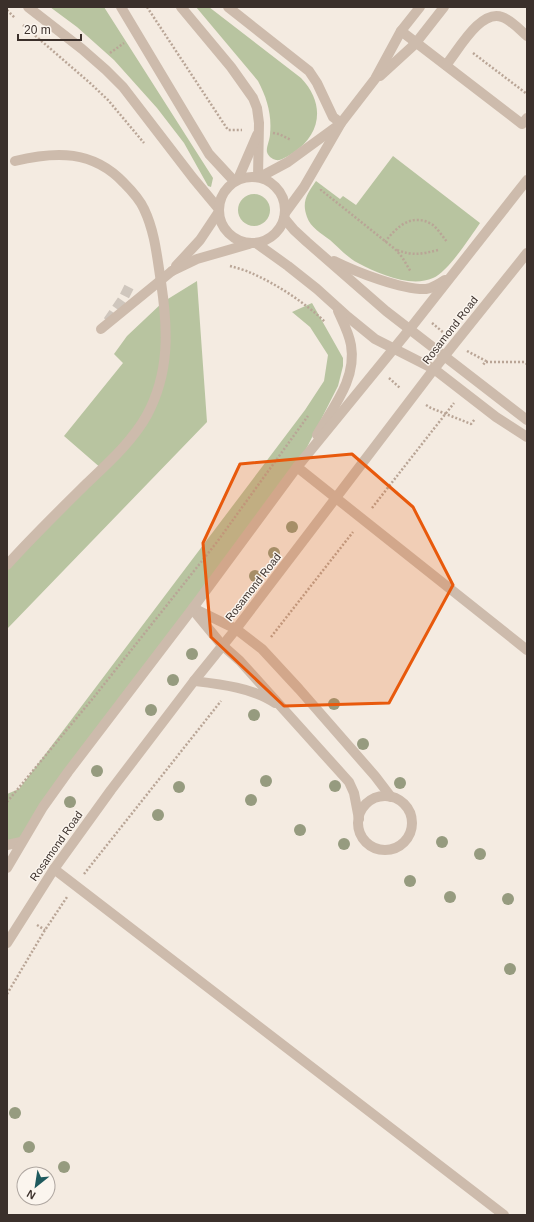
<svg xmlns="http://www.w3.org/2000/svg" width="534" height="1222" font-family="Arial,sans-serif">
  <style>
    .green { fill: #b8c4a0 }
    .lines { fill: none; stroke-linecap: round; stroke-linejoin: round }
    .minor-tunnel { stroke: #cfc6bd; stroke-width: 10; stroke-dasharray: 10 5; stroke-linecap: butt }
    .path { stroke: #b9a596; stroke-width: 2.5; stroke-dasharray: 2 2; stroke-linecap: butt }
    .minor { stroke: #cdbbac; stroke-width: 10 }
    .minor-bridge { stroke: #cdbbac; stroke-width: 10 }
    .tree { fill: #969b7f }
    .marked { fill: #e8590c; fill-opacity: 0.2; stroke: #e8590c; stroke-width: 3; stroke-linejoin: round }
    .labels { text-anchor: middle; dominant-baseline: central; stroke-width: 3; stroke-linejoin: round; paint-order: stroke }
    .street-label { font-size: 11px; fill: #3b302b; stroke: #fbf5ee }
  </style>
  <rect width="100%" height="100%" fill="#f4ebe1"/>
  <!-- green -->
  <g class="green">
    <path d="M 50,7 L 104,7 L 213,178 L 211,187 L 208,186 L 184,143 L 157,108 L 114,60 L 77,27 Z"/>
    <path d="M 196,7 L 209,7 L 301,78 C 325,103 322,134 293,153 C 288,156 281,161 276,160 C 272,159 268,156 267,152 C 266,147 270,140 270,134 C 272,115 267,98 258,81 Z"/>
    <path d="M 393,156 L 480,223 C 471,236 447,273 433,278 C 411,288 379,274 358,263 C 348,258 339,248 330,240 C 322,234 310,227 307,217 C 301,201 308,193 316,181 L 340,199 L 343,196 L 356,205 Z"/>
    <circle cx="254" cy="210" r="16"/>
    <path d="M 197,281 L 207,422 L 7,629 L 7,564 L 102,469 L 64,436 L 123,363 L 114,354 L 127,336 L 163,302 Z"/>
    <path d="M 312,303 L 343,358 L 343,366 L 338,386 L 297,467 L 21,842 L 7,845 L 7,794 L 19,789 L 305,410 L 324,381 L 328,355 L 310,327 L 292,312 Z"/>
  </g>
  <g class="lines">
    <!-- minor-tunnel -->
    <path class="minor-tunnel" d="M 108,321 L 123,299 L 130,285"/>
    <!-- path -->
    <g class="path">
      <path d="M 147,7 L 228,130 L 242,130"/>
      <path d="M 7,10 L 15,18"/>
      <path d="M 23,25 L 90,83 L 108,100 L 144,143"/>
      <path d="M 110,53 L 124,43"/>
      <path d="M 473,53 L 527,94"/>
      <path d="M 273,133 L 279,134 L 291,140"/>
      <path d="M 321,189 L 321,190 L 395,249 L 402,257 L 411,272"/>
      <path d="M 385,242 C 397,226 413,212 433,225 C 438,229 443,237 447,242"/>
      <path d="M 397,250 C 413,256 422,254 438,250"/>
      <path d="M 230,266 C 237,268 245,270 251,273 C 275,283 307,304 325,322"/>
      <path d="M 432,323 L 444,333"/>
      <path d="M 467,351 L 486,361 L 483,365"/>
      <path d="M 486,362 L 524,362 L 527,364"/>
      <path d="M 389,378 L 400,388"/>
      <path d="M 426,405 L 431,408 L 471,424 L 475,419"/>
      <path d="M 372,508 L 454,403"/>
      <path d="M 271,637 L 353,532"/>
      <path d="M 7,802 L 94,697 L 217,542 L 308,416"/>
      <path d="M 84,874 L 221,701"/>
      <path d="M 37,925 L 45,930"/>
      <path d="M 7,994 L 45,930 L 67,897"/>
    </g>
    <!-- minor -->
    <g class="minor">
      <path d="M 28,7 L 82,49 L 106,70 L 123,87 L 193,178 L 218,208"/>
      <path d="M 121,7 L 209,154 L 234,181"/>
      <path d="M 181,7 L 231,67 L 253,98 L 257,108 L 259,123 L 258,177"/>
      <path d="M 228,7 L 309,71 L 317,83 L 333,117 L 341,123"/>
      <path d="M 401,31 L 522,124 L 527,118"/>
      <path d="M 446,65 C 458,51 480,9 502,17 C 511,20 519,29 527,36"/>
      <path d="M 380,76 L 415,44 L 444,7"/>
      <circle cx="252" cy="210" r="33"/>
      <path d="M 260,177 L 288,162 L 336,127"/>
      <path d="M 238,179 L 257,135"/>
      <path d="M 285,213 L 304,187 L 341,123 L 375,79 L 401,31 L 420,7"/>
      <path d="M 284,218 L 294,230 L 307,242 L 386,311 L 527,420"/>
      <path d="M 256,243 L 288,266 L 317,289 L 348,317 L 375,339 L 434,369 L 496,417 L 527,437"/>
      <path d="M 334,261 C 356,272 402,290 426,289 C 433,288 439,284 445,280"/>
      <path d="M 176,266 L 200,240 L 218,213"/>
      <path d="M 172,271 L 197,259 L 249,244"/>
      <path d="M 317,435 C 333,407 357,379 351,345 C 349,333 343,322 338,311"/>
      <path d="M 297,467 L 527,650"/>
      <path d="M 7,565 C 32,537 59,511 85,485 C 107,464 132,442 147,415 C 170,372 168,329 161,282 C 157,257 155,232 144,209 C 140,200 131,190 124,183 C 93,150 56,151 15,161"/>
      <path d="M 193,608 L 236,629 L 262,649 L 299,689 L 375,776 L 391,797"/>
      <path d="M 194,611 L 222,645 L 240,661 L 349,782 L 354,793 L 359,819"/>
      <path d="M 194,681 C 219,684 254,688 275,703"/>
      <circle cx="385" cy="823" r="27"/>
      <path d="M 7,845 L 21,842"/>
      <path d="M 7,868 L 43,807 L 68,772 L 193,608 L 297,467 L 409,330 L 527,180"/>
      <path d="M 54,869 L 504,1215"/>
      <path d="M 7,943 L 54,869 L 111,790 L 194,681 L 236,629 L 434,369 L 527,253"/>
    </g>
    <!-- minor-bridge -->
    <path class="minor-bridge" d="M 101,329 L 172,271"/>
  </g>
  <!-- trees -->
  <g class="tree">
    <circle cx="292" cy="527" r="6"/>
    <circle cx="274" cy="553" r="6"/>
    <circle cx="255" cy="576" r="6"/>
    <circle cx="192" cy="654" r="6"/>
    <circle cx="173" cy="680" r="6"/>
    <circle cx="334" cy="704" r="6"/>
    <circle cx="151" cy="710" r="6"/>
    <circle cx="254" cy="715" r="6"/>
    <circle cx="363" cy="744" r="6"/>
    <circle cx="97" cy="771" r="6"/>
    <circle cx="266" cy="781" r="6"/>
    <circle cx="400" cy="783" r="6"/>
    <circle cx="335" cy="786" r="6"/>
    <circle cx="179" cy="787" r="6"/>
    <circle cx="251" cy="800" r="6"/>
    <circle cx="70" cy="802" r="6"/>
    <circle cx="158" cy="815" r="6"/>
    <circle cx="300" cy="830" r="6"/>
    <circle cx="442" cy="842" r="6"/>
    <circle cx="344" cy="844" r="6"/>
    <circle cx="480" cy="854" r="6"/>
    <circle cx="410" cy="881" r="6"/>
    <circle cx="450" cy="897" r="6"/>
    <circle cx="508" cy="899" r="6"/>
    <circle cx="510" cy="969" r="6"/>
    <circle cx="15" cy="1113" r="6"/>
    <circle cx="29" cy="1147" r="6"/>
    <circle cx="64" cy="1167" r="6"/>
  </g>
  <!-- marked area -->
  <path class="marked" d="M 352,454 L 413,507 L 453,585 L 389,703 L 284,706 L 211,637 L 203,543 L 240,464 Z"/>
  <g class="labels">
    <!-- street labels -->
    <g class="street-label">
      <text transform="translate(450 330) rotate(-52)">Rosamond Road</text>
      <text transform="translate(253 587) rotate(-52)">Rosamond Road</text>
      <text transform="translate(56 846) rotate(-55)">Rosamond Road</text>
    </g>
  </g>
  <!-- border -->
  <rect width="534" height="1222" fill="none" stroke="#3b302b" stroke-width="16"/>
  <!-- north arrow -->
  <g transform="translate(36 1186) rotate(210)"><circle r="19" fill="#fbf5ee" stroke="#aea6a0"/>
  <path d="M0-3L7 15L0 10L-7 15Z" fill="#1f5a5e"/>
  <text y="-6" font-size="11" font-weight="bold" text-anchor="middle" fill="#3b302b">N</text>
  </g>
  <!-- scale -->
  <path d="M18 34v6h63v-6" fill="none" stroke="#3b302b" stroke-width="2"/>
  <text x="24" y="34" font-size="12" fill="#3b302b" stroke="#fbf5ee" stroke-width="3" paint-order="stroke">20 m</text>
</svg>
